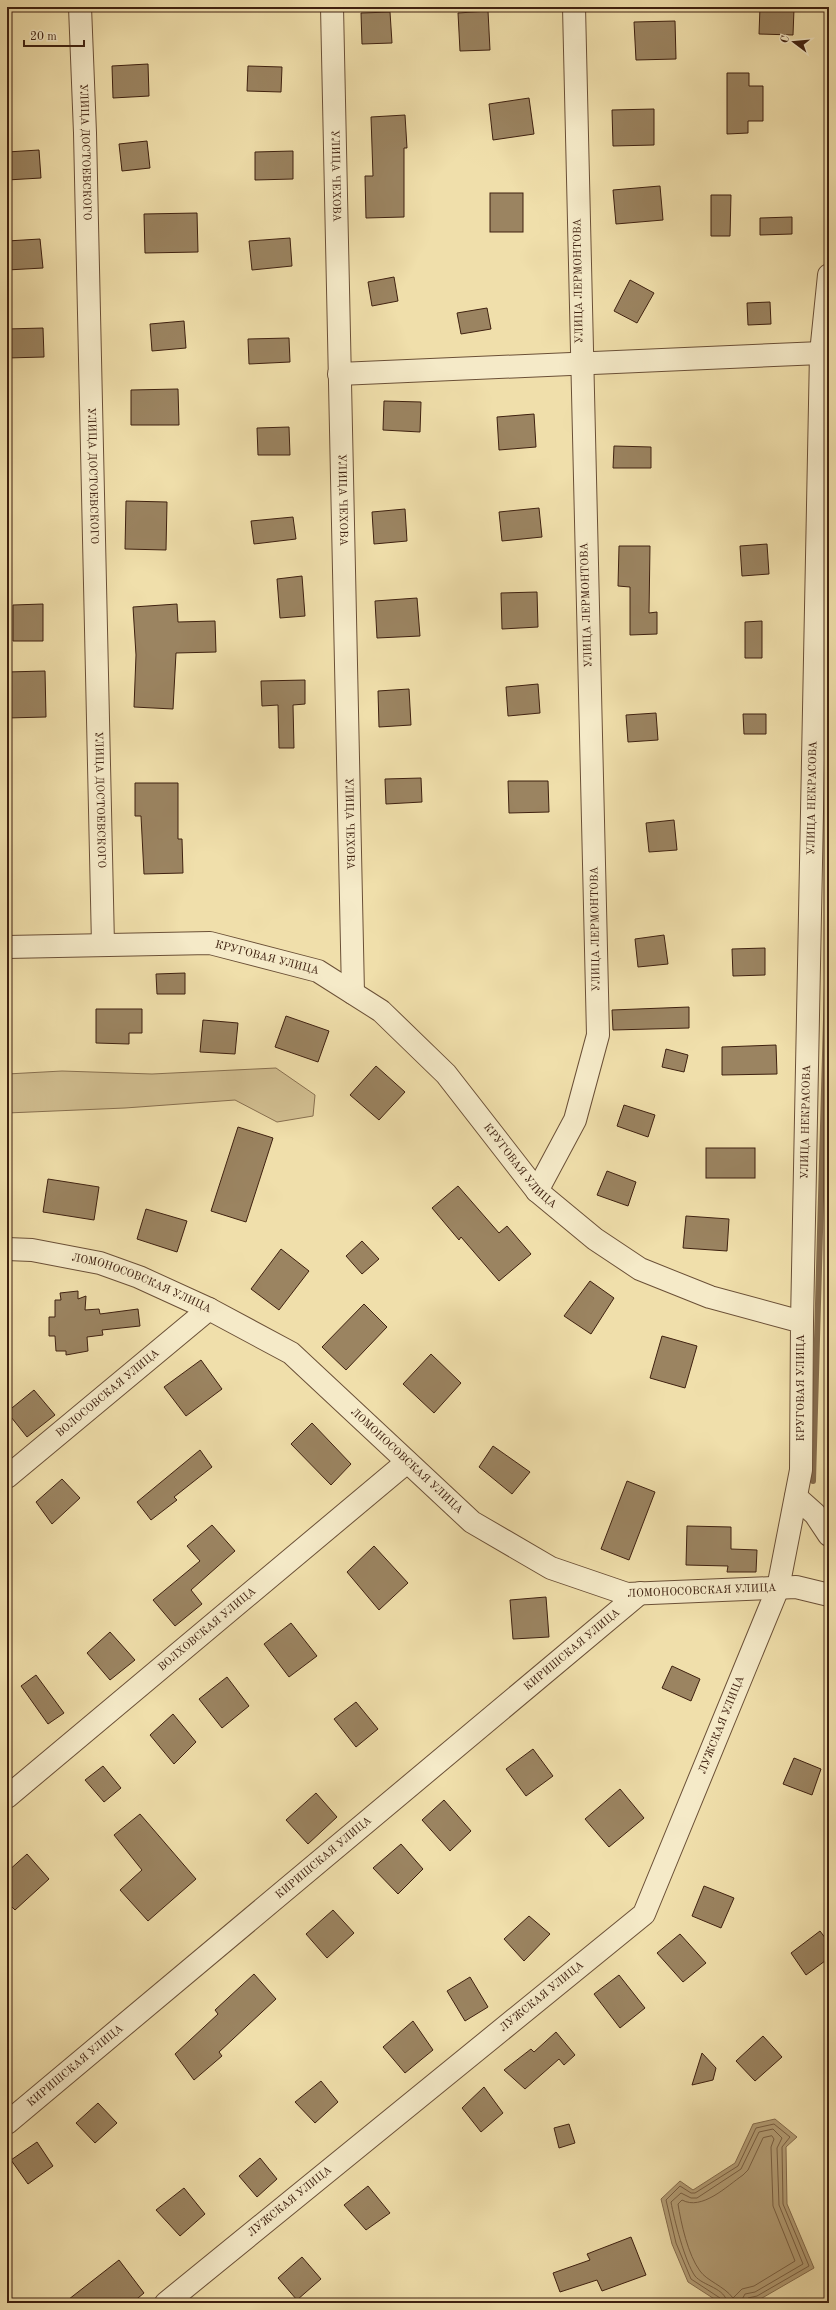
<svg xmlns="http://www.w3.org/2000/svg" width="836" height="2310" font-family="'Old Standard TT',serif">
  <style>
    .green { fill: #d2bf91; stroke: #887050 }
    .water { fill: #b49e76; stroke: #856c4d }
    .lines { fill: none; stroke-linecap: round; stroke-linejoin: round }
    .shore { stroke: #7a6043; stroke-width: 1 }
    .stream { stroke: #856c4d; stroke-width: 6 }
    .building { fill: #9b8461; stroke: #3f2110 }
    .minor-casing { stroke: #6b5037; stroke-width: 24 }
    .minor { stroke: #f5eac8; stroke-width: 22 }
    .labels { text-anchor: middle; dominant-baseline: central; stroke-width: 3; stroke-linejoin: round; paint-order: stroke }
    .street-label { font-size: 11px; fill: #3f2110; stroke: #f5eac8 }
  </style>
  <rect width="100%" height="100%" fill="#f0dfab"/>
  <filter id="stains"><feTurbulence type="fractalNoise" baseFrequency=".005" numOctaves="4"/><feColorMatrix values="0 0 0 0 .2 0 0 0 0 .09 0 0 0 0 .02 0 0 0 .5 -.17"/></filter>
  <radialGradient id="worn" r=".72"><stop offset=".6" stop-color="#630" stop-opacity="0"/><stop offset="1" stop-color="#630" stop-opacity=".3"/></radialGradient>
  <!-- green -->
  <path class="green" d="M 276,1068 L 315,1095 L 313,1116 L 277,1122 L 235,1100 L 125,1108 L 7,1113 L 7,1074 L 62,1071 L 152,1074 Z"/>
  <!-- water -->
  <path class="water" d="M 775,2119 L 797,2137 L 786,2147 L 787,2204 L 814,2268 L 757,2301 L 719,2302 L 688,2282 L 672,2244 L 661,2199 L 680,2181 L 693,2190 L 735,2163 L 753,2124 Z"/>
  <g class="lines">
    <!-- shore -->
    <g class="shore">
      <path d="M 772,2136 L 774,2139 L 771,2147 L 773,2206 L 795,2261 L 754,2286 L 742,2289 L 733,2298 C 724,2286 707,2281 700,2271 C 688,2255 681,2223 678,2204 L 682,2200 C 702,2211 727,2186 743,2175 L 748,2170 L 763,2138 Z"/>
      <path d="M 722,2303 L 720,2298 L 691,2279 L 676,2243 L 666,2200 L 680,2186 L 691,2193 L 695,2193 L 738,2166 L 756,2128 L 774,2124 L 790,2137 L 782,2147 L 783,2204 L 809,2266 L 757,2296 L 748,2298 L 745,2303"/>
      <path d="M 727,2303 C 726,2288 703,2286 695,2276 C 685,2262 674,2219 671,2202 L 681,2193 L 691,2198 L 697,2198 L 741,2169 L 759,2132 L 773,2129 L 782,2138 L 777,2148 L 779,2205 L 803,2264 L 755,2292 L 745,2294 L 740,2303"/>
    </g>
    <!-- stream -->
    <path class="stream" d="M 813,1481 L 829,913"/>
  </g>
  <!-- building -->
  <g class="building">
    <path d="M 760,7 L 794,9 L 793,35 L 759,34 Z"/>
    <path d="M 488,11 L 490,50 L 460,51 L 458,13 Z"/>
    <path d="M 390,12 L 392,43 L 362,44 L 361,13 Z"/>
    <path d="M 675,21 L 676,59 L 636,60 L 634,22 Z"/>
    <path d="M 148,64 L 149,96 L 113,98 L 112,66 Z"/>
    <path d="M 248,66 L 282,67 L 281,92 L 247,91 Z"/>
    <path d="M 727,73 L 749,73 L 749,86 L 763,86 L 763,121 L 748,121 L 748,133 L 727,134 Z"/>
    <path d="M 529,98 L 534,134 L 493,140 L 489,104 Z"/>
    <path d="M 654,109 L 654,145 L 613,146 L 612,110 Z"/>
    <path d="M 405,115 L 407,148 L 404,148 L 404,217 L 366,218 L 365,176 L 373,176 L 371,117 Z"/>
    <path d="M 147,141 L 150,168 L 122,171 L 119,144 Z"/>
    <path d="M 39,150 L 41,178 L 7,180 L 7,152 Z"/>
    <path d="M 293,151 L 293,179 L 255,180 L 255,152 Z"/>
    <path d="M 660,186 L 663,220 L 616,224 L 613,190 Z"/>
    <rect x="490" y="193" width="33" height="39"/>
    <path d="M 711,195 L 731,195 L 730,236 L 711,236 Z"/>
    <path d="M 197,213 L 198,252 L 145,253 L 144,214 Z"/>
    <path d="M 792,217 L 792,234 L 760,235 L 760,218 Z"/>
    <path d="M 290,238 L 292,266 L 252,270 L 249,241 Z"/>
    <path d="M 40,239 L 43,268 L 7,270 L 7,241 Z"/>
    <path d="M 394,277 L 398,301 L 372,306 L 368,282 Z"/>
    <path d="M 630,280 L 654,293 L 637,323 L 614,311 Z"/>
    <path d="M 770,302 L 771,324 L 748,325 L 747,303 Z"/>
    <path d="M 487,308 L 491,329 L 461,334 L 457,313 Z"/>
    <path d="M 184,321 L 186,348 L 152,351 L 150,324 Z"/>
    <path d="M 43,328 L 44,357 L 7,358 L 7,329 Z"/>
    <path d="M 289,338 L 290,362 L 249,364 L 248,339 Z"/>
    <path d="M 178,389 L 179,425 L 131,425 L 131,390 Z"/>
    <path d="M 384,401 L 421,402 L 420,432 L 383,430 Z"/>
    <path d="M 534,414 L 536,447 L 499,450 L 497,417 Z"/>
    <path d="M 289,427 L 290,455 L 258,455 L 257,428 Z"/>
    <path d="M 614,446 L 651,447 L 651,468 L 613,468 Z"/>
    <path d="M 126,501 L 167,502 L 166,550 L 125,549 Z"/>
    <path d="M 539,508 L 542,537 L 502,541 L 499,512 Z"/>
    <path d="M 405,509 L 407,541 L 374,544 L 372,512 Z"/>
    <path d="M 293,517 L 296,539 L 254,544 L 251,521 Z"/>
    <path d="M 767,544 L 769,574 L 742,576 L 740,546 Z"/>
    <path d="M 619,546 L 650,546 L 649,613 L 657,612 L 657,634 L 630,635 L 630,587 L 618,586 Z"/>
    <path d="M 302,576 L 305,616 L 280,618 L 277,579 Z"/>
    <path d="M 537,592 L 538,627 L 502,629 L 501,593 Z"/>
    <path d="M 417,598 L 420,636 L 377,638 L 375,601 Z"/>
    <path d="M 43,604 L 43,641 L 13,641 L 13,605 Z"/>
    <path d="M 177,604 L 178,622 L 215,621 L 216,652 L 176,653 L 173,709 L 134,707 L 136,655 L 133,607 Z"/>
    <path d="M 762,621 L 762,658 L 745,658 L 745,622 Z"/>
    <path d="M 45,671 L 46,717 L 7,718 L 7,672 Z"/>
    <path d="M 305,680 L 305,704 L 293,705 L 294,748 L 279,748 L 278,705 L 262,706 L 261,681 Z"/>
    <path d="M 538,684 L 540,713 L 508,716 L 506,687 Z"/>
    <path d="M 409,689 L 411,725 L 379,727 L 378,691 Z"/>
    <path d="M 656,713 L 658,740 L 628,742 L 626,715 Z"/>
    <path d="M 743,714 L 766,714 L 766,734 L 744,734 Z"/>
    <path d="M 421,778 L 422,802 L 386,804 L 385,779 Z"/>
    <path d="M 508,781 L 548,781 L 549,812 L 509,813 Z"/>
    <path d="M 135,783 L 178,783 L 178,839 L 182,839 L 183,873 L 144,874 L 141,816 L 135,816 Z"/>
    <path d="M 674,820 L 677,850 L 649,852 L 646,823 Z"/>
    <path d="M 664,935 L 668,964 L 638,967 L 635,939 Z"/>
    <path d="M 765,948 L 765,975 L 733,976 L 732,949 Z"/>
    <path d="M 185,973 L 185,994 L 157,994 L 156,974 Z"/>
    <path d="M 689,1007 L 689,1028 L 613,1030 L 612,1010 Z"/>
    <path d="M 96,1009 L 142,1009 L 142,1033 L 129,1033 L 129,1044 L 96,1043 Z"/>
    <path d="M 286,1016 L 329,1031 L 318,1062 L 275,1047 Z"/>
    <path d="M 203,1020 L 238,1023 L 235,1054 L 200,1052 Z"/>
    <path d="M 776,1045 L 777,1074 L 722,1075 L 722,1047 Z"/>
    <path d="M 666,1049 L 688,1055 L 684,1072 L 662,1067 Z"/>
    <path d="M 376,1066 L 405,1092 L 379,1120 L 350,1095 Z"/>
    <path d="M 624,1105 L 655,1115 L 648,1137 L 617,1126 Z"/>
    <path d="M 238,1127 L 273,1138 L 246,1222 L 211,1211 Z"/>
    <rect x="706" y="1148" width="49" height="30"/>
    <path d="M 607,1171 L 636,1182 L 628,1206 L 597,1195 Z"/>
    <path d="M 48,1179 L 99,1187 L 94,1220 L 43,1212 Z"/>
    <path d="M 458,1186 L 499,1233 L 507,1226 L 531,1254 L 499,1281 L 461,1237 L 459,1240 L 432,1208 Z"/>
    <path d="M 146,1209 L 187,1221 L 177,1252 L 137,1239 Z"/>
    <path d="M 686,1216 L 729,1219 L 727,1251 L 683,1248 Z"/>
    <path d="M 362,1241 L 379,1259 L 362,1274 L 346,1256 Z"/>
    <path d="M 281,1249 L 309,1271 L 279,1310 L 251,1289 Z"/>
    <path d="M 590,1281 L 614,1298 L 591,1334 L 564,1316 Z"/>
    <path d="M 78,1291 L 78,1299 L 86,1296 L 85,1310 L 99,1309 L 100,1314 L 138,1309 L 140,1326 L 102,1330 L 103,1335 L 87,1337 L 88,1351 L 66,1355 L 66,1351 L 56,1351 L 55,1336 L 49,1336 L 49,1317 L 55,1317 L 55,1300 L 61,1300 L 60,1293 Z"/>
    <path d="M 364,1304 L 387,1327 L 346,1370 L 322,1347 Z"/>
    <path d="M 662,1336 L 697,1346 L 685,1388 L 650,1378 Z"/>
    <path d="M 431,1354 L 461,1383 L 434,1413 L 403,1384 Z"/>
    <path d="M 201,1360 L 222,1389 L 186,1416 L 164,1387 Z"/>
    <path d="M 34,1390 L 55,1415 L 27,1437 L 7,1412 Z"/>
    <path d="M 312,1423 L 351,1464 L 331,1485 L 291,1444 Z"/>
    <path d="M 493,1446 L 530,1472 L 512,1494 L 479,1467 Z"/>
    <path d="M 200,1450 L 212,1467 L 174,1497 L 177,1500 L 151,1520 L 137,1502 Z"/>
    <path d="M 62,1479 L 80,1498 L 52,1524 L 36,1502 Z"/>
    <path d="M 627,1481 L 655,1492 L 629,1560 L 601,1549 Z"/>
    <path d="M 212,1525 L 235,1551 L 191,1590 L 202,1604 L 175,1626 L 153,1600 L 200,1561 L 187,1546 Z"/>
    <path d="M 687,1526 L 731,1527 L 731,1549 L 757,1550 L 756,1572 L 727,1572 L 728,1566 L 686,1565 Z"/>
    <path d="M 374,1546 L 408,1583 L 379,1610 L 347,1572 Z"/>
    <path d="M 546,1597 L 549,1637 L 513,1639 L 510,1600 Z"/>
    <path d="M 291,1623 L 317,1656 L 289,1677 L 264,1644 Z"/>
    <path d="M 110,1632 L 135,1660 L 110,1680 L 87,1653 Z"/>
    <path d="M 672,1666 L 700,1679 L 691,1701 L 662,1688 Z"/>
    <path d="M 36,1675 L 64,1713 L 48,1724 L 21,1686 Z"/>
    <path d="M 227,1677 L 249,1706 L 222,1728 L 199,1699 Z"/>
    <path d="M 356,1702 L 378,1729 L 356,1747 L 334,1719 Z"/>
    <path d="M 173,1714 L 196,1742 L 174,1764 L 150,1735 Z"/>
    <path d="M 533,1749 L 553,1776 L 526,1796 L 506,1769 Z"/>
    <path d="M 794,1758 L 821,1769 L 812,1795 L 783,1784 Z"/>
    <path d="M 103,1766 L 121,1788 L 104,1802 L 85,1780 Z"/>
    <path d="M 620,1789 L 644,1818 L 609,1847 L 585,1819 Z"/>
    <path d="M 316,1793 L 337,1817 L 308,1844 L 286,1820 Z"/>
    <path d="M 444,1800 L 471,1831 L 450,1851 L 422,1820 Z"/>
    <path d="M 140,1814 L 196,1879 L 148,1921 L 120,1890 L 142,1870 L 114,1835 Z"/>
    <path d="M 401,1844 L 423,1869 L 398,1894 L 373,1868 Z"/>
    <path d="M 27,1854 L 49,1879 L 15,1910 L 7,1902 L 7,1872 Z"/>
    <path d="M 704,1886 L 734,1898 L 721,1928 L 692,1916 Z"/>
    <path d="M 333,1910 L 354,1933 L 327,1958 L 306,1934 Z"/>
    <path d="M 529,1916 L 550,1934 L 524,1961 L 504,1939 Z"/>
    <path d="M 820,1931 L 829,1943 L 829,1958 L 806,1975 L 791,1953 Z"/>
    <path d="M 680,1934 L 706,1963 L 683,1982 L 657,1953 Z"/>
    <path d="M 254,1974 L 276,1999 L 219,2052 L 222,2056 L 194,2080 L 175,2054 L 218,2014 L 215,2010 Z"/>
    <path d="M 619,1975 L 645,2008 L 620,2028 L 594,1994 Z"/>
    <path d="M 470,1977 L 488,2007 L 465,2021 L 447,1991 Z"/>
    <path d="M 413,2021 L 433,2050 L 405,2073 L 383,2047 Z"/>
    <path d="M 556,2032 L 575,2055 L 564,2065 L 559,2059 L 525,2089 L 504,2070 L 531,2049 L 534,2052 Z"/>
    <path d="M 763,2036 L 782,2057 L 755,2081 L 736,2061 Z"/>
    <path d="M 702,2053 L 716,2068 L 713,2080 L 692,2085 Z"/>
    <path d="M 321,2081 L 338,2102 L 315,2123 L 295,2102 Z"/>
    <path d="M 484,2087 L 503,2113 L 481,2132 L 462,2108 Z"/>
    <path d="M 98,2103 L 117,2123 L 95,2143 L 76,2123 Z"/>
    <path d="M 569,2124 L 575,2143 L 559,2148 L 554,2128 Z"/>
    <path d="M 37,2142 L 53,2166 L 28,2184 L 11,2160 Z"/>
    <path d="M 260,2158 L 277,2179 L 257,2197 L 239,2176 Z"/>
    <path d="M 368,2186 L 390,2213 L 366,2230 L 344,2205 Z"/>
    <path d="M 184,2188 L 205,2214 L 180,2236 L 156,2210 Z"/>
    <path d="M 631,2237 L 646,2275 L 602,2291 L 597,2280 L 560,2292 L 553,2273 L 590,2260 L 587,2254 Z"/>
    <path d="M 302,2257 L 321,2279 L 297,2300 L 278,2278 Z"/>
    <path d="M 119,2260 L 144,2293 L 132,2303 L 64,2303 Z"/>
  </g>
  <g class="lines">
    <!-- minor casing -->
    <g class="minor-casing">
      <g id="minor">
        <path id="s1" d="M 80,7 L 85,133 L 103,945"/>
        <path id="s2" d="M 332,7 L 353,993"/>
        <path d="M 339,374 L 821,353"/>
        <path id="s3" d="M 7,947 L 210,943 L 318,971 L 381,1011 L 446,1074 L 537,1191 L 595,1239 L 640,1269 L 710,1297 L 802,1322 L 801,1470 L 778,1588 L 644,1914 L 166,2303"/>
        <path d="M 537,1191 L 575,1120 L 598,1035 L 574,7"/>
        <path id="s4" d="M 7,1249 L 32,1250 L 100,1263 L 139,1277 L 209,1309 L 291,1353 L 472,1522 L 551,1568 L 627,1594 L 796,1587 L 829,1595"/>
        <path id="s5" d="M 802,1322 L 821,353 L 829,275"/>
        <path id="s6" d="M 7,1477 L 209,1309"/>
        <path d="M 796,1497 L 815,1514 L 829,1535"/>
        <path id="s7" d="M 7,1797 L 407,1462"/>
        <path id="s8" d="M 7,2123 L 640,1593"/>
      </g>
    </g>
    <!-- minor -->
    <use href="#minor" class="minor"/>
  </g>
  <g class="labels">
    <!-- street labels -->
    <g class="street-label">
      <text stroke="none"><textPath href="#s1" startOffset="145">УЛИЦА ДОСТОЕВСКОГО</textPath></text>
      <text stroke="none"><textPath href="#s2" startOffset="169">УЛИЦА ЧЕХОВА</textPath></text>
      <text transform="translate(579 281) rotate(-91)">УЛИЦА ЛЕРМОНТОВА</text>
      <text stroke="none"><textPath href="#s1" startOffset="469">УЛИЦА ДОСТОЕВСКОГО</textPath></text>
      <text stroke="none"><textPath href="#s2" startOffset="493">УЛИЦА ЧЕХОВА</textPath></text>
      <text transform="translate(587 605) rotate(-92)">УЛИЦА ЛЕРМОНТОВА</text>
      <text stroke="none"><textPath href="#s5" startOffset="524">УЛИЦА НЕКРАСОВА</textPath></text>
      <text stroke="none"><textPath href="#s1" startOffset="793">УЛИЦА ДОСТОЕВСКОГО</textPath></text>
      <text stroke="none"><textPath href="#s2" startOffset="817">УЛИЦА ЧЕХОВА</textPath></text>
      <text transform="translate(596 929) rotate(-91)">УЛИЦА ЛЕРМОНТОВА</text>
      <text stroke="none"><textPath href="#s3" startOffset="262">КРУГОВАЯ УЛИЦА</textPath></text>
      <text stroke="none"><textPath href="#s5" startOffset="200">УЛИЦА НЕКРАСОВА</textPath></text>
      <text stroke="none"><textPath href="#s3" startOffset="598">КРУГОВАЯ УЛИЦА</textPath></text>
      <text stroke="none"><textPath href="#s4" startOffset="140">ЛОМОНОСОВСКАЯ УЛИЦА</textPath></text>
      <text transform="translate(801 1388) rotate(-90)">КРУГОВАЯ УЛИЦА</text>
      <text stroke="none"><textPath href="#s6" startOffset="131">ВОЛОСОВСКАЯ УЛИЦА</textPath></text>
      <text stroke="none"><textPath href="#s4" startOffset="464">ЛОМОНОСОВСКАЯ УЛИЦА</textPath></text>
      <text stroke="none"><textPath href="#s4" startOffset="800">ЛОМОНОСОВСКАЯ УЛИЦА</textPath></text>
      <text stroke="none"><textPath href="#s7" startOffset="261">ВОЛХОВСКАЯ УЛИЦА</textPath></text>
      <text stroke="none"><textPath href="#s8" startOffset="737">КИРИШСКАЯ УЛИЦА</textPath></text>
      <text transform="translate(722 1725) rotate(-68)">ЛУЖСКАЯ УЛИЦА</text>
      <text stroke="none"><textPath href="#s8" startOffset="413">КИРИШСКАЯ УЛИЦА</textPath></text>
      <text transform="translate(542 1997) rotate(-39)">ЛУЖСКАЯ УЛИЦА</text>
      <text stroke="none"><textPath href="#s8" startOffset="89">КИРИШСКАЯ УЛИЦА</textPath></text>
      <text transform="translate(290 2202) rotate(-39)">ЛУЖСКАЯ УЛИЦА</text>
    </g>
  </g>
  <!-- margin -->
  <rect width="836" height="2310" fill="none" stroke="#f0dfab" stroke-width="24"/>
  <rect x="8" y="8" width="820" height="2294" fill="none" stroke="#3f2110" stroke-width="2"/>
  <rect x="12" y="12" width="812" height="2286" fill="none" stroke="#3f2110"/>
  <!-- north arrow -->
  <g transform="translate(794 42) rotate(286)" stroke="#f5eac8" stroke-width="3" paint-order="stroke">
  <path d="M0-3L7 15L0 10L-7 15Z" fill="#3f2110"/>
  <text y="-6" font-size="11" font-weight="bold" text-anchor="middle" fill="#3f2110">С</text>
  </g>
  <!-- scale -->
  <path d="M24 40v6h60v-6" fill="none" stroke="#3f2110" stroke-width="2"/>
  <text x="30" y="40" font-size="12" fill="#3f2110" stroke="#f5eac8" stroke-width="3" paint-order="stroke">20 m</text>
  <rect width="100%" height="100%" filter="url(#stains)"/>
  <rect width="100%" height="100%" fill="url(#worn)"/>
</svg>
